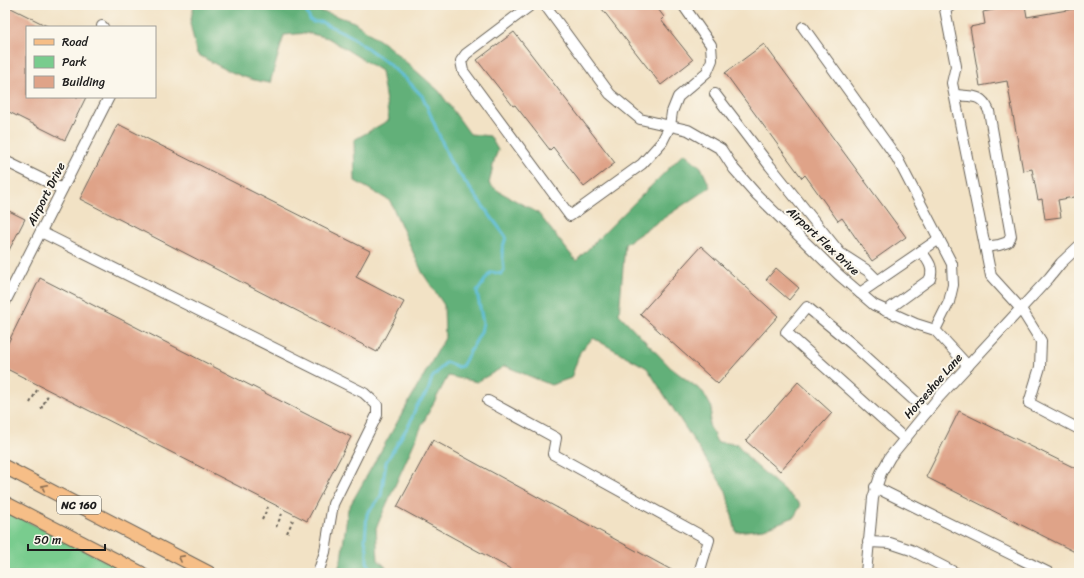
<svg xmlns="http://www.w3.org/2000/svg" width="1084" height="578" font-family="Sriracha,sans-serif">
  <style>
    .green { fill: #79cc8e; stroke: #4a7455 }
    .forest { fill: #62b079; stroke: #3f664a }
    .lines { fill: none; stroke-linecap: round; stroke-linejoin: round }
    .stream { stroke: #58bbd6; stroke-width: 3 }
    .building { fill: #dfa388 }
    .minor-casing { stroke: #676157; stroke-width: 12 }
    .major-casing { stroke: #676157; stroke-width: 15 }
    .path { stroke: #676157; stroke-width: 2; stroke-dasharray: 3 3; stroke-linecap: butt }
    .minor { stroke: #fff; stroke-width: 10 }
    .major { stroke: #f6be87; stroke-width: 13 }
    .oneway { stroke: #896d52 }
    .labels { text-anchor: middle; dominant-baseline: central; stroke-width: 4; stroke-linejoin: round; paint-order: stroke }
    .shield { fill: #fbf7ec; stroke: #5f5e5a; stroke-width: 1 }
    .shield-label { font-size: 11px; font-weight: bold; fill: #1c1c1c }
    .street-label { font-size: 12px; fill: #1c1c1c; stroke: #fbf7ec }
  </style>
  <rect width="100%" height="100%" fill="#fbf7ec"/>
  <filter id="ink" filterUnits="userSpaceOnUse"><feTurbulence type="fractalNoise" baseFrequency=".025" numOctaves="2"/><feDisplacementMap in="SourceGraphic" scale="8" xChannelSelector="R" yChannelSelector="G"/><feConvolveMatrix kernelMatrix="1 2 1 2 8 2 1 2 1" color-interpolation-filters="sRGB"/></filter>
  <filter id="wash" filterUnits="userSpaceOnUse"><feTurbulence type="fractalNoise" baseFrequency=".012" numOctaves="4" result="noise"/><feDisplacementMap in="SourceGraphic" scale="16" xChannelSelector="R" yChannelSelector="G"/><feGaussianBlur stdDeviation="0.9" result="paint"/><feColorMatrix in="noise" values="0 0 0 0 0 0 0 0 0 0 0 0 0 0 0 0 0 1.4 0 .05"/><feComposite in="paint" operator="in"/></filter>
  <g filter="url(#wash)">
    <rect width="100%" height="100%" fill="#f2e2c5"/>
    <!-- green -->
    <path class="green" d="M 5,510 L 129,573 L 5,573 Z"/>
    <!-- forest -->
    <path class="forest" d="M 194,5 L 286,5 L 328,13 L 354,22 L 389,47 L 439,91 L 470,134 L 490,136 L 498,150 L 494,161 L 489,184 L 500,192 L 538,213 L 576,261 L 684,153 L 701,167 L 710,187 L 625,244 L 619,314 L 671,368 L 703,392 L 712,408 L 709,425 L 717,442 L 737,444 L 752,462 L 801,505 L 794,517 L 764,529 L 736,532 L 726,491 L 647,368 L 593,338 L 580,352 L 571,378 L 551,385 L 505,366 L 477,382 L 448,376 L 423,423 L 376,528 L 378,560 L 389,570 L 397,573 L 337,573 L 341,560 L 348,509 L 445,338 L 444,305 L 422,272 L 390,201 L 355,181 L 354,140 L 389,120 L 381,71 L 328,38 L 308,33 L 284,35 L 270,83 C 243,80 220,67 197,54 L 190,23 Z"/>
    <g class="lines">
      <!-- stream -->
      <path class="stream" d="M 306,5 L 305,8 L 310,20 L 313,22 L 321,22 L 349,35 L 385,61 L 408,81 L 423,97 L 451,163 L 506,237 L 502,250 L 504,270 L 501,274 L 492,272 L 489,274 L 477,292 L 483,323 L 481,332 L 462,366 L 458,367 L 446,362 L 432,378 L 428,391 L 416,407 L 410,423 L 386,462 L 381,496 L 367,514 L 365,540 L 367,549 L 367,562 L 374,573"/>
    </g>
    <g id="blocks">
      <!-- building -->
      <g class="building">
        <path d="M 5,5 L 49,27 L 27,27 L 27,97 L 86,97 L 65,140 L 5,110 Z"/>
        <path d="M 599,5 L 655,5 L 664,17 L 661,20 L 693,60 L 661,85 Z"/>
        <path d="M 1013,5 L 1025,5 L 1027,17 L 1079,8 L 1079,196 L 1058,200 L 1061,217 L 1045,219 L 1042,199 L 1038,200 L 1032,169 L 1023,171 L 1007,81 L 980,86 L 970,27 L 985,24 L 983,12 L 1013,6 Z"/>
        <path d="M 514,32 L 615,163 L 584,187 L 553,147 L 550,150 L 515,105 L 513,106 L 477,60 Z"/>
        <path d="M 764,44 L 906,237 L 872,261 L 842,218 L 838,221 L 805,175 L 802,178 L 725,73 Z"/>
        <path d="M 118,124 L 370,251 L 356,277 L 404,302 L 377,352 L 80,199 Z"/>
        <path d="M 5,209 L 25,219 L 5,258 Z"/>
        <path d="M 701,246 L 778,316 L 718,384 L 640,314 Z"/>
        <path d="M 776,268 L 799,288 L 789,300 L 766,280 Z"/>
        <path d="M 40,278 L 351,437 L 307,521 L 5,368 L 5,349 Z"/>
        <path d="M 798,382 L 832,413 L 780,471 L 746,441 Z"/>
        <path d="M 959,411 L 1079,470 L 1079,554 L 926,477 Z"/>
        <path d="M 433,440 L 677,573 L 518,573 L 397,507 Z"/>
      </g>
    </g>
  </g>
  <g filter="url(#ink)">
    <use href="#blocks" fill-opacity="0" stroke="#676157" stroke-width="1"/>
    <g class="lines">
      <!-- minor casing -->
      <g class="minor-casing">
        <g id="minor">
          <path d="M 531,5 L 466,54 L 461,61 L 463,71 L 570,216 L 642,164 L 662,142 L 670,126 L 672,112 L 678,97 L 707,72 L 712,60 L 711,45 L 683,5"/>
          <path d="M 545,5 L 610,94 L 640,119 L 688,130 L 721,149 L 734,169 L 757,195 L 839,275 L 874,305 L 916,324 L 935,330 L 968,366"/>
          <path d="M 953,5 L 945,9 L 956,66 L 952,83 L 991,276 L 1021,309 L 1041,341 L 1040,367 L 1029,403 L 1079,429"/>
          <path d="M 102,26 L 103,27"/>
          <path d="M 803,27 L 897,158 L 952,264 L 953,285 L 949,302 L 935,330"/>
          <path d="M 715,94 L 770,166 L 840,253 L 868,271 L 878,281"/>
          <path d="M 955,95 C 972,97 981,93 989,111 L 1011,236 L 1008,242 L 999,245 L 985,247"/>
          <path d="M 5,161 L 62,189"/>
          <path d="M 41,232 L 364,393 L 377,405 L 377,415 L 333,504 L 325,552 L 318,573"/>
          <path d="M 860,293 L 939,239"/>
          <path d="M 5,302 L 109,97"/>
          <path d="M 886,311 L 930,279 C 934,267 928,261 921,251"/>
          <path d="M 488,401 L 556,438 L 553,454 L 709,540 L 699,573"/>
          <path d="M 905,439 L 786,332 L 807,307 L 852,344 L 927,412"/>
          <path d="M 875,487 L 1049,573"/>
          <path d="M 868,542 L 890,543 L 911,550 L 956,573"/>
          <path d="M 866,573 L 873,498 L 881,473 L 890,457 L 939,397 L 1049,278 L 1061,263 L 1079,246"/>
        </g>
      </g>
      <!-- major casing -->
      <g class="major-casing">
        <g id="major">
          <path d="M 5,467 L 209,573"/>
          <path d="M 5,503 L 141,573"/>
        </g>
      </g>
      <!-- path -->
      <g class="path">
        <path d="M 30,403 L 37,390"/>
        <path d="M 41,409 L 48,395"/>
        <path d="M 262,520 L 268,507"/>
        <path d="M 276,527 L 282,514"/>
        <path d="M 287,533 L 293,520"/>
      </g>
      <!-- minor -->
      <use href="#minor" class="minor"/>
      <!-- major -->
      <use href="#major" class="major"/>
    </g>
    <!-- one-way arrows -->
    <defs><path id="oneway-chevron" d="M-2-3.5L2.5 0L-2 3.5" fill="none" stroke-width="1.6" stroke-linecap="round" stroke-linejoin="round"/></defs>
    <g class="oneway">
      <use href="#oneway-chevron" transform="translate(44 487) rotate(-153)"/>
      <use href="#oneway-chevron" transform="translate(181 558) rotate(-152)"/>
    </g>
  </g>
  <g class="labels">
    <!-- shield labels -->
    <rect class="shield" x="57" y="496" width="44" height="18" rx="3"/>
    <g class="shield-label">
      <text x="79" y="505">NC 160</text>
    </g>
    <!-- street labels -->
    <g class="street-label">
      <text transform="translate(46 194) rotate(-63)">Airport Drive</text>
      <text transform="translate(823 241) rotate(43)">Airport Flex Drive</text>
      <text transform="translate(933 386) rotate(-49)">Horseshoe Lane</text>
    </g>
  </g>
  <!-- margin -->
  <rect width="1084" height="578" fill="none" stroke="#fbf7ec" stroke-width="20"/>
  <!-- legend -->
  <rect x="26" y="26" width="130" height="72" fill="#fbf7ec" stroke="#a29f99"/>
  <rect x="34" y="39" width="20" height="6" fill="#f6be87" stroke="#a29f99"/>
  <text x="62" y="46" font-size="12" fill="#1c1c1c">Road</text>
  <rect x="34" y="56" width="20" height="12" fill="#79cc8e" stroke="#a29f99"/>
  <text x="62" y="66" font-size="12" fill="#1c1c1c">Park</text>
  <rect x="34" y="76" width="20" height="12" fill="#dfa388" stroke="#a29f99"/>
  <text x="62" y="86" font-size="12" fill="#1c1c1c">Building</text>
  <!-- scale -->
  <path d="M28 544v6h77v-6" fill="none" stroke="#1c1c1c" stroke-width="2"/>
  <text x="34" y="544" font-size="12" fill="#1c1c1c" stroke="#fbf7ec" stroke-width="3" paint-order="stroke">50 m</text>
</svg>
